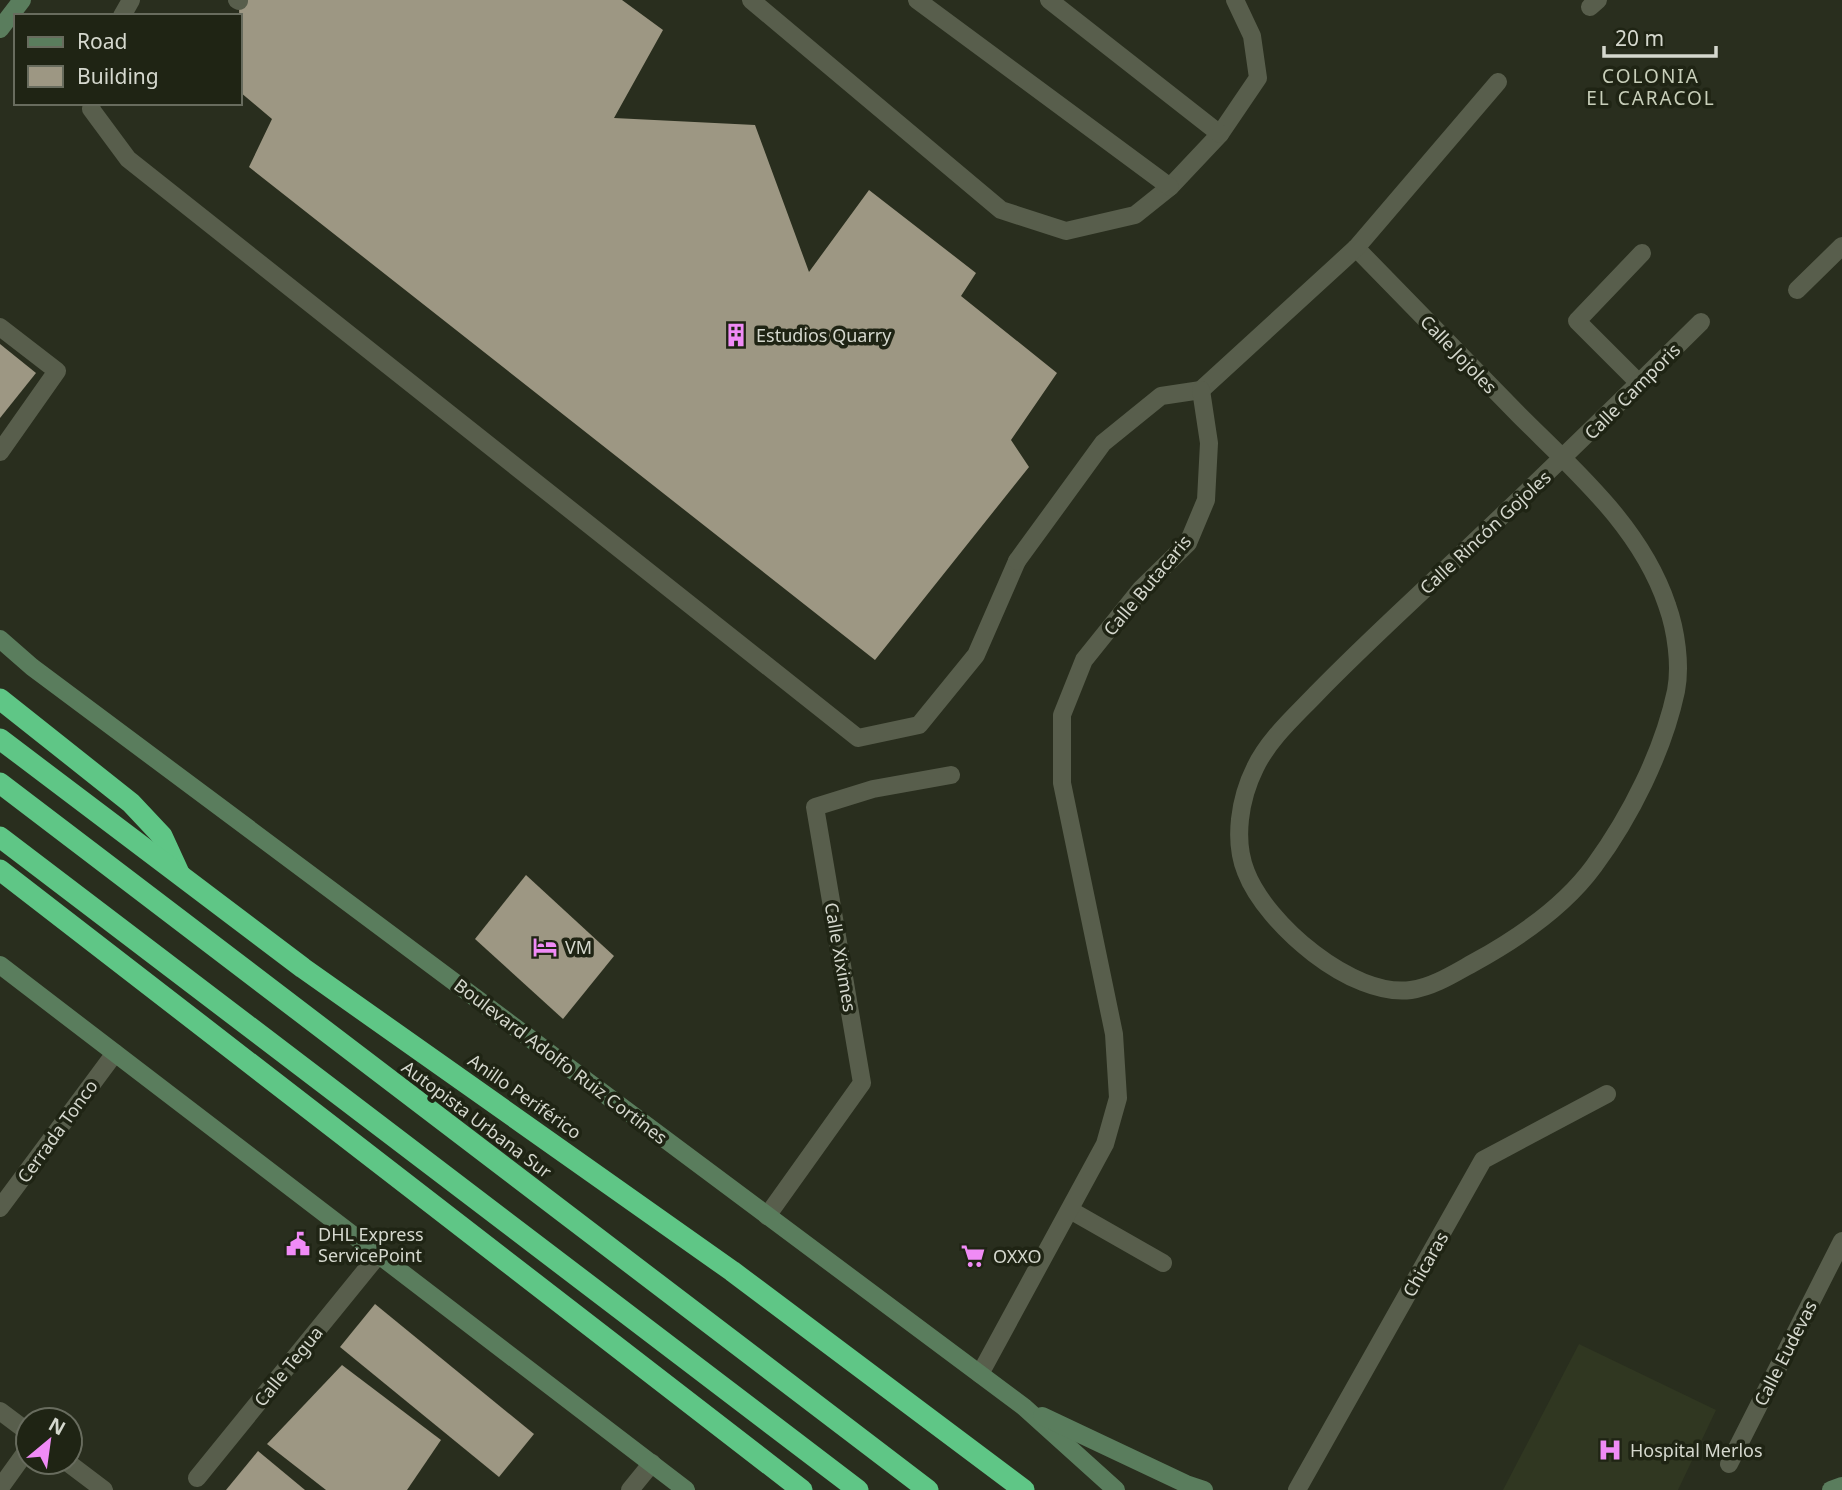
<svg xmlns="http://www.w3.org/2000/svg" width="1842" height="1490" font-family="'Noto Sans',sans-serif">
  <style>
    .built { fill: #303721 }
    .building { fill: #9d9783 }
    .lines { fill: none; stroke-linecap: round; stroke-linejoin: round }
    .lane { stroke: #585e4c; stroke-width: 18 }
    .street { stroke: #585e4c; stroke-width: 18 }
    .secondary { stroke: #5a7d5d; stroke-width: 18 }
    .highway { stroke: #5fc686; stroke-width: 21 }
    .labels { text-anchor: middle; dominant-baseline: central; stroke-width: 7; stroke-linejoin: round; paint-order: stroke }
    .poi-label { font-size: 18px; fill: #d5d8ce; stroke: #1f2414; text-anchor: start }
    .street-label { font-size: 18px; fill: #d5d8ce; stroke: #1f2414 }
    .neighbourhood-label { font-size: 19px; letter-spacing: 2px; fill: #c8cfba; stroke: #1f2414 }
  </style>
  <rect width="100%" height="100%" fill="#292e1e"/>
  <!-- built -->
  <path class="built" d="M 1579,1344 L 1716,1410 L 1678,1490 L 1503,1490 Z"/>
  <!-- building -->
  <g class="building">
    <path d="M 239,0 L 622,0 L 663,30 L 614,118 L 755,125 L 809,272 L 869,190 L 976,273 L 961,296 L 1057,373 L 1011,440 L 1029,467 L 875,660 L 249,167 L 272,119 L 240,92 Z"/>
    <path d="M 0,344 L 36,373 L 0,418 Z"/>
    <path d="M 526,875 L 614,956 L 563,1019 L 475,939 Z"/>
    <path d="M 375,1304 L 534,1434 L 499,1477 L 340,1347 Z"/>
    <path d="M 342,1365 L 441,1440 L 407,1490 L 326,1490 L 267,1444 Z"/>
    <path d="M 258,1451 L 305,1490 L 226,1490 Z"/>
  </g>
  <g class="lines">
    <!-- lane -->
    <g class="lane">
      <path d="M 237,0 L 239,1"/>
      <path d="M 751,0 L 1001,210 L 1066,231 L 1135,215 L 1170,187 L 1220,134 L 1258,78 L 1252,36 L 1235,0"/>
      <path d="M 917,0 L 1170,187"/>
      <path d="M 1049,0 L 1220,134"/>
      <path d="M 122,16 L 131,0"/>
      <path d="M 92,103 L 91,109 L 128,159 L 858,738 L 919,725 L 976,655 L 1017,561"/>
      <path d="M 0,327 L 57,371 L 0,452"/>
      <path d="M 1639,383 L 1577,321 L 1642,253"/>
    </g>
    <!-- street -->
    <g class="street">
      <path d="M 1590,7 L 1598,0"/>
      <path d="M 1356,248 C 1410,304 1465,359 1519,415 C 1575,471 1641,527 1667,605 C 1676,630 1681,665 1676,691 C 1663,752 1630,817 1594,866 C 1564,907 1517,939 1473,963 C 1455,973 1433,987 1411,990 C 1352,998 1266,924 1246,872 C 1233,840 1240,798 1255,768 C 1268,740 1295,716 1316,694 C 1348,661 1381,630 1414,599 C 1511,508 1606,416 1701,322"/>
      <path d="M 1797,290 L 1842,246"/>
      <path d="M 1201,390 L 1356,248 L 1498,82"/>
      <path d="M 1017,561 L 1103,443 L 1161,396 L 1201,390"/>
      <path d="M 0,1208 L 115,1053"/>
      <path d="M 1070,1210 L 1163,1263"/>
      <path d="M 767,1216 L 862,1083 L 815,807 L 873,789 L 951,775"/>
      <path d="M 980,1374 L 1105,1144 L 1118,1098 L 1114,1034 L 1062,783 L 1062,715 L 1084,660 L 1141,589 L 1188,543 L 1206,500 L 1209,443 L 1201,390"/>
      <path d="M 0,1411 L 28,1432"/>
      <path d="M 67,1462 L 104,1490"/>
      <path d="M 1729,1464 L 1842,1241"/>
      <path d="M 197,1478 L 379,1254"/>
      <path d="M 0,1488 L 28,1449"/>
      <path d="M 630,1490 L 652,1463"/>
      <path d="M 1297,1490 L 1483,1160 L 1607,1094"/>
    </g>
    <!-- secondary -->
    <g class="secondary">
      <path d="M 0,29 L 22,0"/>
      <path d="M 0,639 L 32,667 L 1024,1407 L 1116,1490"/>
      <path d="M 0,965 L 686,1490"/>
      <path d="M 1042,1416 L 1186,1484 L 1204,1490"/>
      <path d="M 1831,1490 L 1842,1486"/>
    </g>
    <!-- highway -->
    <g class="highway">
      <path d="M 0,699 L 131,803 L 162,836 L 179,873"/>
      <path d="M 0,739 L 303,968 L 732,1271 L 1024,1490"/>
      <path d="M 0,783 L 928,1490"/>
      <path d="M 0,837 L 858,1490"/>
      <path d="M 0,870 L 802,1490"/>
    </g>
  </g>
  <!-- icons -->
  <defs>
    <g id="building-bare" transform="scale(1.89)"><path d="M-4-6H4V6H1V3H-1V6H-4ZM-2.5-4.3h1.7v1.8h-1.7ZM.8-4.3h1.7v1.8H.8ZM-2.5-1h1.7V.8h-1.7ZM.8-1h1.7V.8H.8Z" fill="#f08bf6" stroke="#1f2414" stroke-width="2.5" paint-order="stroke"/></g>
    <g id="hotel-bare" transform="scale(1.89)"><path d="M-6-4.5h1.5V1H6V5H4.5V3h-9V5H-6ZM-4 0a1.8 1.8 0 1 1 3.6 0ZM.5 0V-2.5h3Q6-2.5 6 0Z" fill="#f08bf6" stroke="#1f2414" stroke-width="2.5" paint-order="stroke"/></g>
    <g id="civic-bare" transform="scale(1.89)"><path d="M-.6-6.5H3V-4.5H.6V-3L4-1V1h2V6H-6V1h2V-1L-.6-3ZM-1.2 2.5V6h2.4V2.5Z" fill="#f08bf6" stroke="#1f2414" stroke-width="2.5" paint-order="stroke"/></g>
    <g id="supermarket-bare" transform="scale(1.89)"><path d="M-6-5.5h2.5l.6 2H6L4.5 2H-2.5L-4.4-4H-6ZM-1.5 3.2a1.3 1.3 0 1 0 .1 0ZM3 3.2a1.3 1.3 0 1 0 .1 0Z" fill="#f08bf6" stroke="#1f2414" stroke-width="2.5" paint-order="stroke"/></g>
    <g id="hospital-bare" transform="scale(1.89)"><path d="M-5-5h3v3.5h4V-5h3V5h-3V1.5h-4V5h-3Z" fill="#f08bf6" stroke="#1f2414" stroke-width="2.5" paint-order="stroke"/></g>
  </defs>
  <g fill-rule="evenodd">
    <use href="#building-bare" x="736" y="335"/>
    <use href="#hotel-bare" x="545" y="947"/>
    <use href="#civic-bare" x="298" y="1244"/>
    <use href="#supermarket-bare" x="973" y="1256"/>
    <use href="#hospital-bare" x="1610" y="1450"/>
  </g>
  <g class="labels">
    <!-- poi labels -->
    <g class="poi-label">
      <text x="756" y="335">Estudios Quarry</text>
      <text x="565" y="947">VM</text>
      <text x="318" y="1234">DHL Express<tspan x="318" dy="21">ServicePoint</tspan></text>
      <text x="993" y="1256">OXXO</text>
      <text x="1630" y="1450">Hospital Merlos</text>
    </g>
    <!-- street labels -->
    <g class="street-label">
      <text transform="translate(1459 354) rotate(46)">Calle Jojoles</text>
      <text transform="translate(1632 391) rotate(-45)">Calle Camporis</text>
      <text transform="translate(1485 532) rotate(-43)">Calle Rincón Gojoles</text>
      <text transform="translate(1147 585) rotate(-50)">Calle Butacaris</text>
      <text transform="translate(841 957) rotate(80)">Calle Xiximes</text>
      <text transform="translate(561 1061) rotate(37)">Boulevard Adolfo Ruiz Cortines</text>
      <text transform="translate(525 1096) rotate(35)">Anillo Periférico</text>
      <text transform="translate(477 1119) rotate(37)">Autopista Urbana Sur</text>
      <text transform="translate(57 1131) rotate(-54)">Cerrada Tonco</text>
      <text transform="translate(1425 1264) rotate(-60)">Chicaras</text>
      <text transform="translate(1785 1353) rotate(-63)">Calle Eudevas</text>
      <text transform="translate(288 1366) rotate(-51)">Calle Tegua</text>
    </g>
    <!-- neighbourhood labels -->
    <g class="neighbourhood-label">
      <text x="1651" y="76">COLONIA<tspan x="1651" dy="22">EL CARACOL</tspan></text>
    </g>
  </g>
  <!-- legend -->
  <rect x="14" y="14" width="228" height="91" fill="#1f2414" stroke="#686c5e" stroke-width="2"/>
  <rect x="28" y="37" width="35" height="10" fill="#5a7d5d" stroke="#686c5e" stroke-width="2"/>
  <text x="77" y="49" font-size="21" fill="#d5d8ce">Road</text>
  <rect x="28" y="66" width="35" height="21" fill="#9d9783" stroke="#686c5e" stroke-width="2"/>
  <text x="77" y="84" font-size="21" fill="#d5d8ce">Building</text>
  <!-- north arrow -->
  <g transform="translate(49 1441) rotate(29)"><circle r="33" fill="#1f2414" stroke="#686c5e" stroke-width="2"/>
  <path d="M0-5L12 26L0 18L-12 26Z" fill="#f08bf6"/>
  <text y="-10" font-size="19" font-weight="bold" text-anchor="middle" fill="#d5d8ce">N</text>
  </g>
  <!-- scale -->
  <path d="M1604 46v10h112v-10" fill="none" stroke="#d5d8ce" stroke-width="3.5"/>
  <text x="1615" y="46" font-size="21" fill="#d5d8ce" stroke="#1f2414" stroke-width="5" paint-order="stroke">20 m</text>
</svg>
